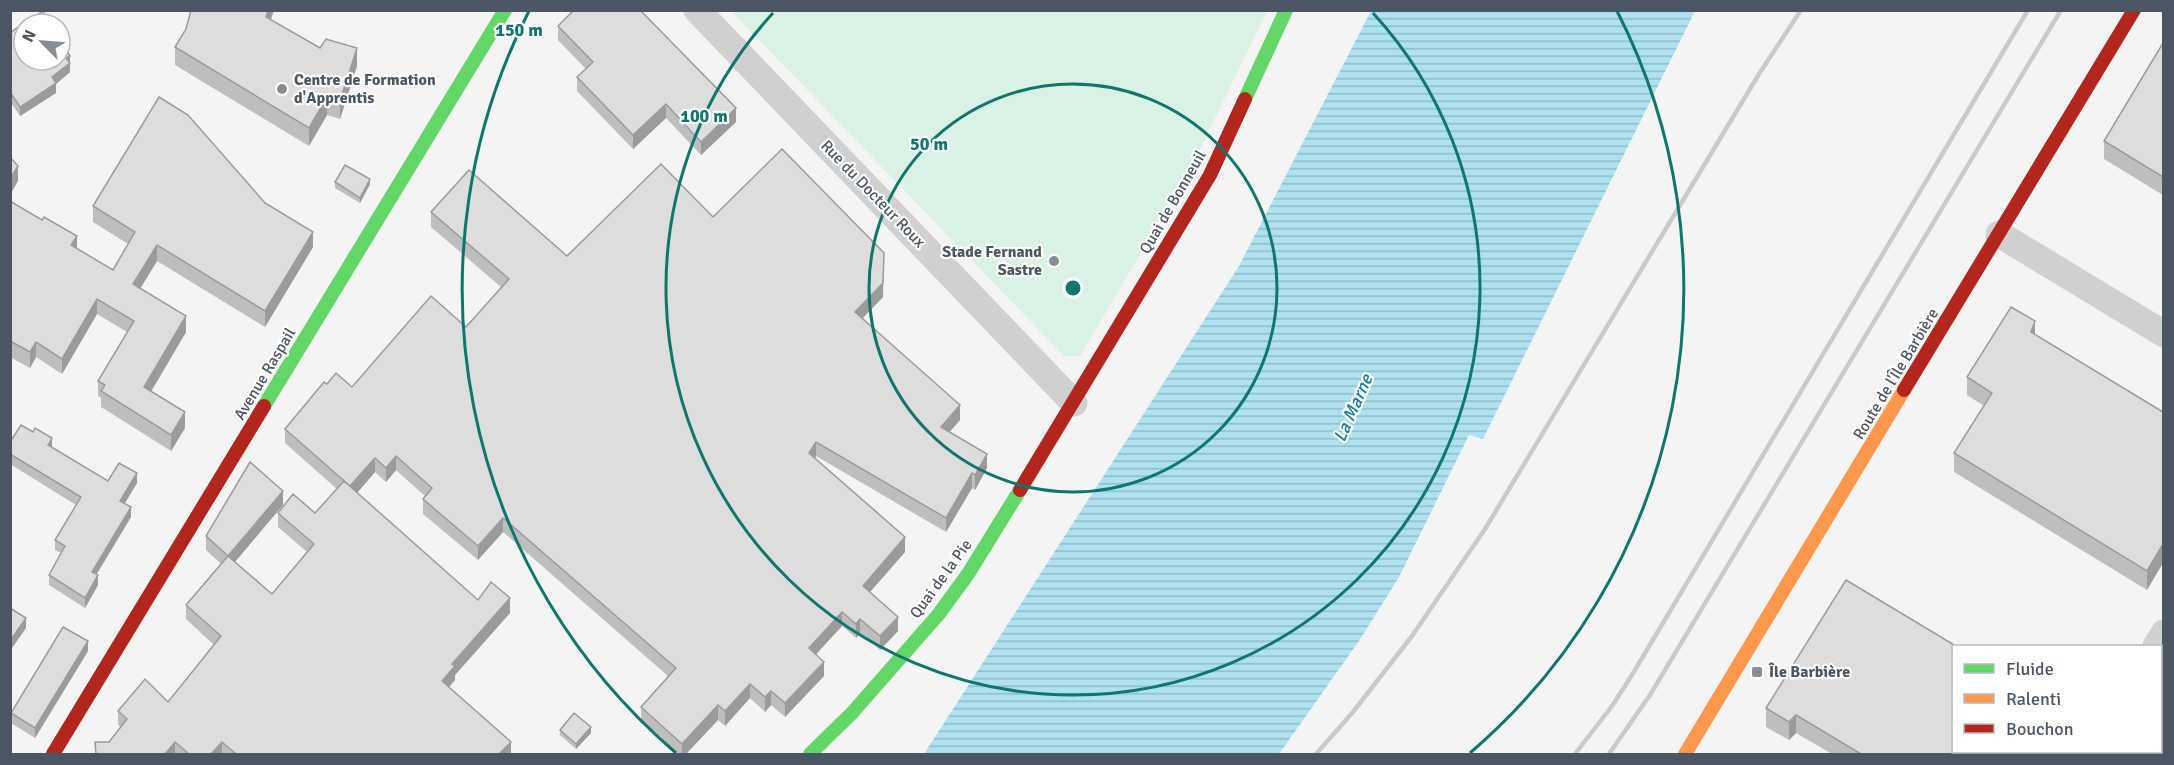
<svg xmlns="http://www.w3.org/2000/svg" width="2174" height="765" font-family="Signika,sans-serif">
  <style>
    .green { fill: #d9f2e3 }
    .water { fill: url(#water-rules) }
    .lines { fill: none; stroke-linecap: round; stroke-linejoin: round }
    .street { stroke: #ced0d2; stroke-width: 27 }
    .fast { stroke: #63d668; stroke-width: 14 }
    .slow { stroke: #ff974d; stroke-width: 14 }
    .jam { stroke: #b3261e; stroke-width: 14 }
    .rail { stroke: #c9cacc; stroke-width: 4.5 }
    .wall { fill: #bebebf }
    .shaded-wall { fill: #9b9b9b }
    .building { fill: #ddddde; stroke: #9b9b9b; stroke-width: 1.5 }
    .ring { fill: none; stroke: #0f766e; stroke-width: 3 }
    .poi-dot { fill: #868d94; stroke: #fff; stroke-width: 2 }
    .labels { text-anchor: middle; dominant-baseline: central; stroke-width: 4.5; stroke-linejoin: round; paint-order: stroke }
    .poi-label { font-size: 16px; font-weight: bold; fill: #4a5661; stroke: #fff; text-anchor: start }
    .street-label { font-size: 16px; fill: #4a5661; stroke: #fff }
    .water-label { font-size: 18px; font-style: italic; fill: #0c7c9b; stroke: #fff }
    .centre { fill: #0f766e; stroke: #fff; stroke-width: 3 }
    .ring-label { font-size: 18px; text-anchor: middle; font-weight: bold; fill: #0f766e; stroke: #fff; stroke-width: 4.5; stroke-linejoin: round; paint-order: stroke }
  </style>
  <defs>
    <pattern id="water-rules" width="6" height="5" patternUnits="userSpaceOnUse" patternTransform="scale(1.5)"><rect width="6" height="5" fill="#aee2f0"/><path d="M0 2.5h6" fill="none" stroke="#90bac6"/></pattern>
  </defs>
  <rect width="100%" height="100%" fill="#f4f4f4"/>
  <!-- green -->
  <path class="green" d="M 731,11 L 1267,11 L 1192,166 L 1080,356 L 1064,356 Z"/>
  <!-- water -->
  <path class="water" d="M 1371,11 L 1695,11 L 1483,439 L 1469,435 L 1399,577 L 1361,638 L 1279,754 L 924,754 L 1239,266 Z"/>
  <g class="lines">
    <!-- street -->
    <g class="street">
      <path d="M 697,10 L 1074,403"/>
      <path d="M 1999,234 L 2164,334"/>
      <path d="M 2156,646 L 2164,633"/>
      <path d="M 2094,754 L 2095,752"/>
    </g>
    <!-- fast -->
    <g class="fast">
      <path d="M 1245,99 L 1286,10"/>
      <path d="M 264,406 L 505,10"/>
      <path d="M 810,754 L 852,713 L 938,615 L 968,574 L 1020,490"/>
    </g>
    <!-- slow -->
    <path class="slow" d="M 1685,754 L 1904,390"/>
    <!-- jam -->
    <g class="jam">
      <path d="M 1904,390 L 2134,10"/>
      <path d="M 1020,490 L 1210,175 L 1245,99"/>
      <path d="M 53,754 L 264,406"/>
    </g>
    <!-- rail -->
    <g class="rail">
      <path d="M 1316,754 L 1353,712 L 1412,636 L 1485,529 L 1759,74 L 1801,10"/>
      <path d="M 1575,754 L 1612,706 L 1632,675 L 2028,10"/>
      <path d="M 1609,754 L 1650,695 L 2061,10"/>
    </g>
  </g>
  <!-- wall -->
  <g class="wall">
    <path d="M 271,20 L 320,48 L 357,66 L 340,119 L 327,115 L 309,146 L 175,65 L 175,47 L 186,29 Z"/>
    <path d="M 558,26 L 736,122 L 701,155 L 666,118 L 633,149 L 577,91 L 577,77 L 586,69 L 558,40 Z"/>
    <path d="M 10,31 L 11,32 L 70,56 L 70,72 L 56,84 L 56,93 L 20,116 L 10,101 Z"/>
    <path d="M 2163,43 L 2163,195 L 2104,159 L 2104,141 Z"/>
    <path d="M 335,182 L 370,184 L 360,203 L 335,188 Z"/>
    <path d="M 10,201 L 77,249 L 113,270 L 128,244 L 93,222 L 93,206 L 265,203 L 313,247 L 265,327 L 157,261 L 140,289 L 186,332 L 151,392 L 185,428 L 171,451 L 101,407 L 101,398 L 98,396 L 98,381 L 127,332 L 97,314 L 62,374 L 36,357 L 30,368 L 10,357 Z"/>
    <path d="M 431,212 L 567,256 L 713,217 L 883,297 L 863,318 L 960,420 L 950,432 L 987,468 L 975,490 L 972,488 L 946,532 L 816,456 L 815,458 L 905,552 L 870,592 L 898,631 L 880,650 L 860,633 L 856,638 L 842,626 L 816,654 L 824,676 L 785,717 L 771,705 L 765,712 L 750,698 L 725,726 L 718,720 L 686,754 L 678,754 L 641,721 L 641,707 L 668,676 L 503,532 L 478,560 L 423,514 L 423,499 L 426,497 L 396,470 L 386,482 L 375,472 L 357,493 L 478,600 L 510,613 L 455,675 L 455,680 L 449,687 L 511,754 L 95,754 L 95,742 L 109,742 L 121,727 L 118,725 L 118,711 L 168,702 L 214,645 L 186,619 L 186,605 L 221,564 L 206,550 L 206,536 L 283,505 L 235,562 L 272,594 L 307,552 L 278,527 L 278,513 L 315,513 L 337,489 L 285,443 L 285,429 L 327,384 L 352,387 L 466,327 L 501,287 L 431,227 Z"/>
    <path d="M 2035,334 L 2163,412 L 2147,590 L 1954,472 L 1954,453 L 1984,406 L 1967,395 L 1967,377 Z"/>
    <path d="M 33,432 L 52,447 L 108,481 L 137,483 L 125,503 L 131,517 L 96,574 L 98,585 L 85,608 L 49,585 L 49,575 L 61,553 L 55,550 L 55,540 L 76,505 L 10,464 L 10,442 Z"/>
    <path d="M 88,651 L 35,738 L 11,723 L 11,713 Z"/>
    <path d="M 1766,708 L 2050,754 L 1832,754 L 1796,733 L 1789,740 L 1766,727 Z"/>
    <path d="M 560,730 L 591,733 L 576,749 L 560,735 Z"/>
  </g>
  <!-- shaded-wall -->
  <g class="shaded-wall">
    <path d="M 268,10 L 274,10 L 266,35 L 266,17 Z"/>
    <path d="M 357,48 L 357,66 L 340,119 L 340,101 Z"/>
    <path d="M 70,56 L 70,72 L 56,84 L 56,93 L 20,116 L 20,107 L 52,77 L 66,58 Z"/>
    <path d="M 327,97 L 327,115 L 309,146 L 309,128 Z"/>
    <path d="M 666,104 L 666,118 L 633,149 L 633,135 Z"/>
    <path d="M 736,108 L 736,122 L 701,155 L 701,142 Z"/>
    <path d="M 18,166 L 18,181 L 10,195 L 10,179 Z"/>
    <path d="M 370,179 L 370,184 L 360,203 L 360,198 Z"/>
    <path d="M 313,232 L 313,247 L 265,327 L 265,311 Z"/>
    <path d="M 77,236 L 77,252 L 71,245 Z"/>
    <path d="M 157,245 L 157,261 L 133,300 L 133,284 Z"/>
    <path d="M 884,253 L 883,297 L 855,326 L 855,312 Z"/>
    <path d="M 97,299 L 97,314 L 62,374 L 62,359 Z"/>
    <path d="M 186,316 L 186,332 L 144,403 L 144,387 Z"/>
    <path d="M 2035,321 L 2035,339 L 2031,332 Z"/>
    <path d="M 36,342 L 36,357 L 30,368 L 30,352 Z"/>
    <path d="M 960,405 L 960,420 L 941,441 L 941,427 Z"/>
    <path d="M 185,412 L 185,428 L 171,451 L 171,435 Z"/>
    <path d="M 52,438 L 52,448 L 48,445 Z"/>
    <path d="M 816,442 L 816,456 L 809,467 L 809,453 Z"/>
    <path d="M 987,454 L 987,468 L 975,490 L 975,475 Z"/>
    <path d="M 396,456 L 396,470 L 386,482 L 386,468 Z"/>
    <path d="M 375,458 L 375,472 L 350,501 L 350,486 Z"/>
    <path d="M 137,473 L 137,483 L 120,511 L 120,501 Z"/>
    <path d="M 972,473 L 972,488 L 946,532 L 946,518 Z"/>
    <path d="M 283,491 L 283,505 L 228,570 L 228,556 Z"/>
    <path d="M 131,507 L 131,517 L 92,582 L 92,572 Z"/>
    <path d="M 503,518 L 503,532 L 478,560 L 478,546 Z"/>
    <path d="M 905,537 L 905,552 L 863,600 L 863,586 Z"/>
    <path d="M 2163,544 L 2163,563 L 2147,590 L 2147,571 Z"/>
    <path d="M 98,575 L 98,585 L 85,608 L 85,598 Z"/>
    <path d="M 510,598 L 510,613 L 455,675 L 455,680 L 442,695 L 442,681 L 452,664 Z"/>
    <path d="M 842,612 L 842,626 L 809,662 L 809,648 Z"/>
    <path d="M 898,617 L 898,631 L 880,650 L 880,636 Z"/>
    <path d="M 26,618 L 26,628 L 10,651 L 10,641 Z"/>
    <path d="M 860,619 L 860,633 L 856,638 L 856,624 Z"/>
    <path d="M 88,641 L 88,651 L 35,738 L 35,728 Z"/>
    <path d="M 824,662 L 824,676 L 785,717 L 785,703 Z"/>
    <path d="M 750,684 L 750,698 L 725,726 L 725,711 Z"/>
    <path d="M 771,691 L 771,705 L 765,712 L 765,697 Z"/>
    <path d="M 718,705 L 718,720 L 686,754 L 682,754 L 682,744 Z"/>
    <path d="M 1796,715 L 1796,733 L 1789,740 L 1789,722 Z"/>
    <path d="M 591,727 L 591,733 L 576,749 L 576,744 Z"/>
    <path d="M 175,742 L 175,754 L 165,754 Z"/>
    <path d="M 222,742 L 222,754 L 211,754 Z"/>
    <path d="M 511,742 L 511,754 L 499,754 Z"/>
    <path d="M 2041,752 L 2052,752 L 2050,754 L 2039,754 Z"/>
  </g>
  <!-- building -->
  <g class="building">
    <path d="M 191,10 L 268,10 L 266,17 L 320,48 L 326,39 L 357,48 L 340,101 L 327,97 L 309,128 L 175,47 L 186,29 Z"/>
    <path d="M 574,10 L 640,10 L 736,108 L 701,142 L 666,104 L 633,135 L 577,77 L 593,62 L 558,26 Z"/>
    <path d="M 43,11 L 50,24 L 24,24 L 24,60 L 60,60 L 60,40 L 70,56 L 66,58 L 70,63 L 52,77 L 56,83 L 20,107 L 10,92 L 10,31 L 11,32 Z"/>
    <path d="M 2163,43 L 2163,177 L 2104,141 Z"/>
    <path d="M 159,97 L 188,115 L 265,203 L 313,232 L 265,311 L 157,245 L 133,284 L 186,316 L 144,387 L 185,412 L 171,435 L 101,391 L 105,385 L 98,381 L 134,321 L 97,299 L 62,359 L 36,342 L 30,352 L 10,341 L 10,201 L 42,220 L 44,217 L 77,236 L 71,245 L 113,270 L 135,232 L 93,206 Z"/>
    <path d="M 782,149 L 884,253 L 883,283 L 855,312 L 960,405 L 941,427 L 987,454 L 975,475 L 972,473 L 946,518 L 816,442 L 809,453 L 905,537 L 863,586 L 898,617 L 880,636 L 860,619 L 856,624 L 842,612 L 809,648 L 824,662 L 785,703 L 771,691 L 765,697 L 750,684 L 725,711 L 718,705 L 682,744 L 641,707 L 676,668 L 503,518 L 478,546 L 423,499 L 432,488 L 396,456 L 386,468 L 375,458 L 350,486 L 285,429 L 324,382 L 327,384 L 336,373 L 352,387 L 431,296 L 466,327 L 509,279 L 431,212 L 469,170 L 567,256 L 661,164 L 713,217 Z"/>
    <path d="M 10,157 L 18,166 L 10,179 Z"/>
    <path d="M 345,165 L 370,179 L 360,198 L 335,182 Z"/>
    <path d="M 2011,307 L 2035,321 L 2031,332 L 2163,412 L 2163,544 L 2147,571 L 1954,453 L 1992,393 L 1967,377 Z"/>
    <path d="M 21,425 L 33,432 L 35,428 L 52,438 L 48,445 L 108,481 L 119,463 L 137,473 L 120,501 L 131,507 L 92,572 L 98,575 L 85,598 L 49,575 L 65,546 L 55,540 L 81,497 L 10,454 L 10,442 Z"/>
    <path d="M 250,462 L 283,491 L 228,556 L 206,536 Z"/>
    <path d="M 344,481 L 478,600 L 491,582 L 510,598 L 452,664 L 455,666 L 442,681 L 511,742 L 499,754 L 236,754 L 222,742 L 211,754 L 189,754 L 175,742 L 165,754 L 96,754 L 95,742 L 109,742 L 127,719 L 118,711 L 145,679 L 168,702 L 221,636 L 186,605 L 228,556 L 272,594 L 314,544 L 278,513 L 293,494 L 315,513 Z"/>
    <path d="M 1846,580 L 1956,646 L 1953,646 L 1953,752 L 2041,752 L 2039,754 L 1861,754 L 1796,715 L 1789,722 L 1766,708 Z"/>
    <path d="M 10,608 L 26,618 L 10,641 Z"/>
    <path d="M 63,627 L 88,641 L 35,728 L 11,713 Z"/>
    <path d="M 574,713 L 591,727 L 576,744 L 560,730 Z"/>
  </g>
  <!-- distance rings -->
  <g class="ring">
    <circle cx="1073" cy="288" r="204"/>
    <path d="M1373 13A407 407 0 1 1 773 13"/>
    <path d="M676 753A611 611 0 0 1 529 11M1617 11A611 611 0 0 1 1470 753"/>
  </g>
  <!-- markers -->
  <g class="poi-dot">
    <circle cx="282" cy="89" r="6"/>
    <circle cx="1054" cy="261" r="6"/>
    <rect x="1751" y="666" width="12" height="12" rx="3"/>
  </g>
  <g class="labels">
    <!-- poi labels -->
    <g class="poi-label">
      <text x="294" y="80">Centre de Formation<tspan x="294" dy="18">d'Apprentis</tspan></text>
      <text x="1042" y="252" text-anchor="end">Stade Fernand<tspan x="1042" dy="18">Sastre</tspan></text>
      <text x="1769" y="672">Île Barbière</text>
    </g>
    <!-- street labels -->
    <g class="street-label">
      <text transform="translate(873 194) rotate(46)">Rue du Docteur Roux</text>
      <text transform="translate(1173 202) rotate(-60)">Quai de Bonneuil</text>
      <text transform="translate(265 374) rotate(-59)">Avenue Raspail</text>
      <text transform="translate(1896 374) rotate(-59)">Route de l'Île Barbière</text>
      <text transform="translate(941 579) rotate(-54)">Quai de la Pie</text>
    </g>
    <!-- water labels -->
    <g class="water-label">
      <text transform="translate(1353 408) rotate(-66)">La Marne</text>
    </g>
  </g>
  <circle cx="1073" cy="288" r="9" class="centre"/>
  <g class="ring-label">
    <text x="519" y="36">150 m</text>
    <text x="704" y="122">100 m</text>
    <text x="929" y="150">50 m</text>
  </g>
  <!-- border -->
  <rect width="2174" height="765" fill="none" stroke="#4a5661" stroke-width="24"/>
  <!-- legend -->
  <rect x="1952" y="645" width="210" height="108" fill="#ffffff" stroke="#b7bbc0" stroke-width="1.5"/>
  <rect x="1964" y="664" width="30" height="9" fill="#63d668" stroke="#b7bbc0" stroke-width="1.5"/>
  <text x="2006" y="675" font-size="18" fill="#4a5661">Fluide</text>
  <rect x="1964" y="694" width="30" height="9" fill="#ff974d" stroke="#b7bbc0" stroke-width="1.5"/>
  <text x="2006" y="705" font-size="18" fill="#4a5661">Ralenti</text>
  <rect x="1964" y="724" width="30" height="9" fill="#b3261e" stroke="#b7bbc0" stroke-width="1.5"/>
  <text x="2006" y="735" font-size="18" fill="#4a5661">Bouchon</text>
  <!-- north arrow -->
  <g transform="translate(42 42) rotate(295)"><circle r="28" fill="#ffffff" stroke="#b7bbc0" stroke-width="1.5"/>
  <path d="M0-4.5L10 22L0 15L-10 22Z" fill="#868d94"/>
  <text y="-9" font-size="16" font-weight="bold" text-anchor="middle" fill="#4a5661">N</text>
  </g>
</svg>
